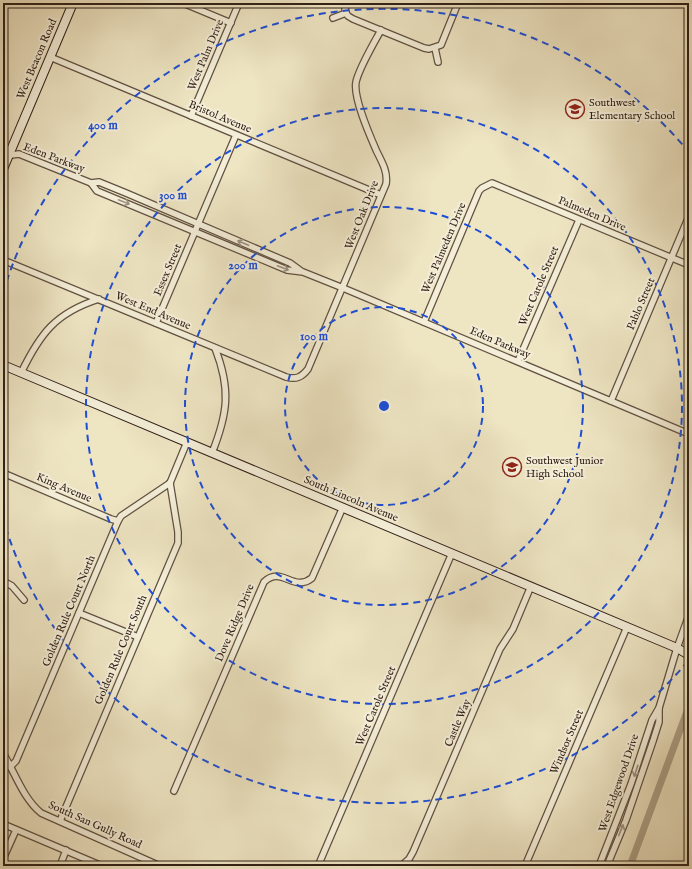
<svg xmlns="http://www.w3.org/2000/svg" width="692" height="869" font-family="'IM FELL English',serif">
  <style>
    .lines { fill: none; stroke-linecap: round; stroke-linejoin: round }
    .canal { stroke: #aea289; stroke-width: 7 }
    .street-casing { stroke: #605142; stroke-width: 8 }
    .secondary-casing { stroke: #312017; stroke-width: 10 }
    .street { stroke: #f4eed8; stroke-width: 5.5 }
    .secondary { stroke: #f4eed8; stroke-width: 8 }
    .oneway { stroke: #9c9181 }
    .ring { fill: none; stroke: #1d4ed8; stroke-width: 2; stroke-dasharray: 7 5 }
    .labels { text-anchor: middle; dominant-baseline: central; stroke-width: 4; stroke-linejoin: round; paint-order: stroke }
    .street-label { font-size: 11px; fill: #312017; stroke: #f4eed8 }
    .poi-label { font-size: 11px; fill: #312017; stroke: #f4eed8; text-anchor: start }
    .centre { fill: #1d4ed8; stroke: #f4eed8; stroke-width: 2 }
    .ring-label { font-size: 12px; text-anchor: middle; font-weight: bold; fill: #1d4ed8; stroke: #f4eed8; stroke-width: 4; stroke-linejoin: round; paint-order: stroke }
  </style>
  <rect width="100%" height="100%" fill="#eee5c3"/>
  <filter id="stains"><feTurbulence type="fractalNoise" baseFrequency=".005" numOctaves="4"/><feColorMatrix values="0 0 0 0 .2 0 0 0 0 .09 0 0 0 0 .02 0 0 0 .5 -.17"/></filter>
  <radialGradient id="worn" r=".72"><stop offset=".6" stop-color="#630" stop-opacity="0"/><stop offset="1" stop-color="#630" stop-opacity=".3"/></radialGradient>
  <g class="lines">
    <!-- canal -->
    <path class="canal" d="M 630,866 L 689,706"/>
    <!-- street casing -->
    <g class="street-casing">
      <g id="street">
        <path d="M 183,3 L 231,23"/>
        <path d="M 346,13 L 348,16 L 353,19 L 424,48 L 429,49 L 441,45 L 458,3"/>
        <path d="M 346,13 L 345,9 L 347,3"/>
        <path d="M 333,18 L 346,13"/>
        <path d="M 435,48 L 438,62"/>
        <path d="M 50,57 L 381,195"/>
        <path d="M 191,116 L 239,3"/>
        <path d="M 3,156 L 19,154 L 91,183 L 97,191 L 287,270 L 303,272 L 343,288 L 689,434"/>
        <path d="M 91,183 L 99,182 L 126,193 L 290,263 L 301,271"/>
        <path d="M 3,260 L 286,377 C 296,380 302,377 308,369 L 386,184 C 388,172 382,162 377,152 C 370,136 353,98 356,82 C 359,68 374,43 381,30"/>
        <path d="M 424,322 L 479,191 L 482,188 L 492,183 L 689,265"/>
        <path d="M 156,323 L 236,135"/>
        <path d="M 518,361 L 579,220"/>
        <path d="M 21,373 C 40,334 55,313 99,299"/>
        <path d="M 611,401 L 689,216"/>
        <path d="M 212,453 C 228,413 231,389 215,348"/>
        <path d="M 3,473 L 111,519 L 118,521"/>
        <path d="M 170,483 L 187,442"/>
        <path d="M 3,581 L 12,586 L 24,600"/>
        <path d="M 79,613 L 138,637"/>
        <path d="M 3,753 C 15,773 23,798 41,813 L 160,866"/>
        <path d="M 10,767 L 16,761 L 118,521 L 121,516 L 170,483"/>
        <path d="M 174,791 L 264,582 C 282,565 293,593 312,578 L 343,507"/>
        <path d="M 60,821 L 178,543 L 178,532 L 170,483"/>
        <path d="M 3,824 L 102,866"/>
        <path d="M 3,859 L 16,830"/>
        <path d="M 60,866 L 66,850"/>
        <path d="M 318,866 L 452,553"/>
        <path d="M 401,866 L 409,859 L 413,852 L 500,649 L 513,629 L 531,586"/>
        <path d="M 525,866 L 627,627"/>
        <path d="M 599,866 L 631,784 L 652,720 L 659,708"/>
        <path d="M 607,866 L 626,820 L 653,741 L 659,722 L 659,708 L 677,648 L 689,615"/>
      </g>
    </g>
    <!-- secondary casing -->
    <g class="secondary-casing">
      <g id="secondary">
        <path d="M 3,169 L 73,3"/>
        <path d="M 3,365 L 677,648 L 689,655"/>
      </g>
    </g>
    <!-- street -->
    <use href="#street" class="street"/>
    <!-- secondary -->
    <use href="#secondary" class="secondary"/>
  </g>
  <!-- one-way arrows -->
  <defs><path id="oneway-shaft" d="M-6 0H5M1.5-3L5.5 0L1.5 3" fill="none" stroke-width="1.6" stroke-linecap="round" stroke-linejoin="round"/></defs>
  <g class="oneway">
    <use href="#oneway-shaft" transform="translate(124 202) rotate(22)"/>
    <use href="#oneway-shaft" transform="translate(243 243) rotate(-157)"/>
    <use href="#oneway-shaft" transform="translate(283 268) rotate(21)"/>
    <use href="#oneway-shaft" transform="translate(636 771) rotate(108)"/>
    <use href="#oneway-shaft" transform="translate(621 830) rotate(-68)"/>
  </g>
  <!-- distance rings -->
  <g class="ring">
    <circle cx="384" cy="406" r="99"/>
    <circle cx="384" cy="406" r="199"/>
    <circle cx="384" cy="406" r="298"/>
    <path d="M688 661A397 397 0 0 1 3 519M3 293A397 397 0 0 1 688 151"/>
  </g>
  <!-- icons -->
  <defs>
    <g id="school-ring" transform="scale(1)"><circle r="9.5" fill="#f4eed8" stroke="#8f2418" stroke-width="1.5"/><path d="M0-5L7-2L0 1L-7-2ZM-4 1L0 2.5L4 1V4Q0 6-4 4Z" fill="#8f2418"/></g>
  </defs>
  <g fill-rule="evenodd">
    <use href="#school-ring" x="575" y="109"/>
    <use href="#school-ring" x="512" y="467"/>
  </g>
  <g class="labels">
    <!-- street labels -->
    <g class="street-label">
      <text transform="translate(206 55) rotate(-67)">West Palm Drive</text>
      <text transform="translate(37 59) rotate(-67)">West Beacon Road</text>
      <text transform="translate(220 117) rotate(23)">Bristol Avenue</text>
      <text transform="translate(54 158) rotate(21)">Eden Parkway</text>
      <text transform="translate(592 214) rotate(23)">Palmeden Drive</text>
      <text transform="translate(362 215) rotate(-68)">West Oak Drive</text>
      <text transform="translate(444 248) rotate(-67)">West Palmeden Drive</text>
      <text transform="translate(168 270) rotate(-67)">Essex Street</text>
      <text transform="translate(539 286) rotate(-67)">West Carole Street</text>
      <text transform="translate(641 304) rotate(-67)">Pablo Street</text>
      <text transform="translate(153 311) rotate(23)">West End Avenue</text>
      <text transform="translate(500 343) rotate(23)">Eden Parkway</text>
      <text transform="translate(64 488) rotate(23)">King Avenue</text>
      <text transform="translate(351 499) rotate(23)">South Lincoln Avenue</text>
      <text transform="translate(69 611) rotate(-67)">Golden Rule Court North</text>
      <text transform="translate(235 623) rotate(-67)">Dove Ridge Drive</text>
      <text transform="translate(121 650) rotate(-67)">Golden Rule Court South</text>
      <text transform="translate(376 706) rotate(-67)">West Carole Street</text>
      <text transform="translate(458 723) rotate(-67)">Castle Way</text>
      <text transform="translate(567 742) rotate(-67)">Windsor Street</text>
      <text transform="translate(619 783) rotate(-71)">West Edgewood Drive</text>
      <text transform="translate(95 825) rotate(24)">South San Gully Road</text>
    </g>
    <!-- poi labels -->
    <g class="poi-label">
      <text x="589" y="103">Southwest<tspan x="589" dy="13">Elementary School</tspan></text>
      <text x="526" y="461">Southwest Junior<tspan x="526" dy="13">High School</tspan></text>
    </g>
  </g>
  <circle cx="384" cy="406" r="6" class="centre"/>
  <g class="ring-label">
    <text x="103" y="129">400 m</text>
    <text x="173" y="199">300 m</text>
    <text x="243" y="269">200 m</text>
    <text x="314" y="340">100 m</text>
  </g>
  <!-- margin -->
  <rect width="692" height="869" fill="none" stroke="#eee5c3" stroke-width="16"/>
  <rect x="4" y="4" width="684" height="861" fill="none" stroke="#312017" stroke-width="2"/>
  <rect x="8" y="8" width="676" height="853" fill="none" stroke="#312017"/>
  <rect width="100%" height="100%" filter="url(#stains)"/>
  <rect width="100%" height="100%" fill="url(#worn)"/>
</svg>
